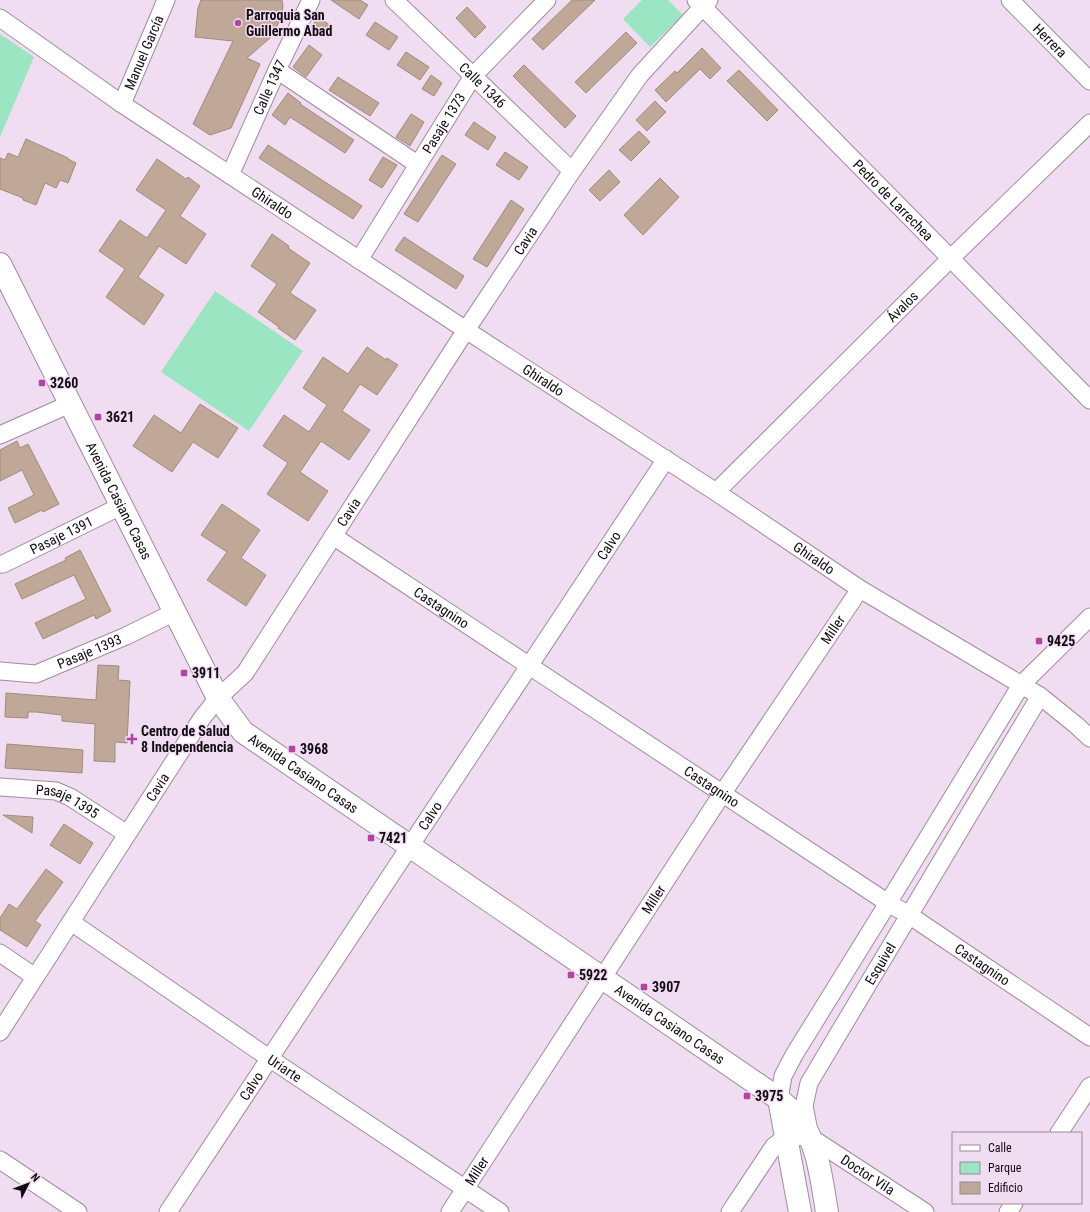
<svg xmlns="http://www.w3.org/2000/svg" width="1090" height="1212" font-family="'Roboto Condensed',sans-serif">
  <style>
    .green { fill: #9ce5c2 }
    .building { fill: #bfa898; stroke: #a18b7b }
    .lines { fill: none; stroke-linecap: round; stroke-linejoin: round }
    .minor-casing { stroke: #9f8c9f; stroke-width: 19 }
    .major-casing { stroke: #9f8c9f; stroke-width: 24 }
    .minor { stroke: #fff; stroke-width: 17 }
    .major { stroke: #fff; stroke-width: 22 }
    .poi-dot { fill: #b244a2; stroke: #f1ddf1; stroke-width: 1.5 }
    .labels { text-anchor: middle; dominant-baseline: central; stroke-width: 3; stroke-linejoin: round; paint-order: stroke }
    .poi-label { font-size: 14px; font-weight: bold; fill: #110a11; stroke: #f1ddf1; text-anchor: start }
    .street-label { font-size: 14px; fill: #110a11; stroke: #f1ddf1 }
  </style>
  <rect width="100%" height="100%" fill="#f1ddf1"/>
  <!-- green -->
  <g class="green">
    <path d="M 642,0 L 668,0 L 683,15 L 650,47 L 623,19 Z"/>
    <path d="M 0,34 L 34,57 L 0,137 Z"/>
    <path d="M 215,291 L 303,351 L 249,431 L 161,372 Z"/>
  </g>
  <!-- building -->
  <g class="building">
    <path d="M 201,0 L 282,0 L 283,6 L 281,18 L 276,28 L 270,38 L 247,58 L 260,64 L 231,128 L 210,135 L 193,124 L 233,41 L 195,37 L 198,8 Z"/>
    <path d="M 331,0 L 360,0 L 368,5 L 359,19 Z"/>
    <path d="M 572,0 L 595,0 L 543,50 L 532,39 Z"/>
    <path d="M 467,7 L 486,27 L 475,38 L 456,18 Z"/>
    <path d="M 319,17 L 331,26 L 323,37 L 310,28 Z"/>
    <path d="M 375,22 L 398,37 L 389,50 L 366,35 Z"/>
    <path d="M 626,32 L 637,43 L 586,93 L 575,82 Z"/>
    <path d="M 309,45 L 322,55 L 306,77 L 293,67 Z"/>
    <path d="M 702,48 L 721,68 L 710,79 L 700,69 L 666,102 L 655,90 L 675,71 L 677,73 Z"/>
    <path d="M 406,52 L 429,67 L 420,80 L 397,65 Z"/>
    <path d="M 524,65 L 576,116 L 565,128 L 513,76 Z"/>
    <path d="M 739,70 L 778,110 L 767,121 L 727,81 Z"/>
    <path d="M 431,75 L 442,83 L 434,96 L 422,89 Z"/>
    <path d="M 338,77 L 379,103 L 370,116 L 329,90 Z"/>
    <path d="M 288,93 L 301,103 L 300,104 L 354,140 L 345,153 L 290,117 L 285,125 L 272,115 Z"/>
    <path d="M 655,101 L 666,112 L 647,131 L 636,120 Z"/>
    <path d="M 411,114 L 424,122 L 410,146 L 396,137 Z"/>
    <path d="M 474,122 L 496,137 L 488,150 L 465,135 Z"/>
    <path d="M 639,131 L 650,142 L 631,161 L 619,150 Z"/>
    <path d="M 26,139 L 68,158 L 68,159 L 76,163 L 68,183 L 60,180 L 56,188 L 45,183 L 36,205 L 23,200 L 23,198 L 0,189 L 0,158 L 5,160 L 8,153 L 18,157 Z"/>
    <path d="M 268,145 L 362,206 L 353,219 L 259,158 Z"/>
    <path d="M 505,152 L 528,167 L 519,180 L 496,165 Z"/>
    <path d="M 442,155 L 456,164 L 418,222 L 404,214 Z"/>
    <path d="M 383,157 L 397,165 L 382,188 L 369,180 Z"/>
    <path d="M 157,159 L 186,179 L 188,177 L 200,186 L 180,216 L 206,234 L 186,264 L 159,246 L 138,277 L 164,295 L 144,325 L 106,297 L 125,269 L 99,251 L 120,220 L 147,238 L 166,210 L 136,190 Z"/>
    <path d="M 609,170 L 620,182 L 600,201 L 589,190 Z"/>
    <path d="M 660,178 L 679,197 L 643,235 L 624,215 Z"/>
    <path d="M 511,200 L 524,209 L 487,267 L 473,259 Z"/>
    <path d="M 272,234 L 289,246 L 288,248 L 310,263 L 290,293 L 316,310 L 295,340 L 278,328 L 279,327 L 258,312 L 277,284 L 251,266 Z"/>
    <path d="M 404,237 L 464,276 L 456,289 L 395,250 Z"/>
    <path d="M 367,347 L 386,360 L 387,358 L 398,365 L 377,395 L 360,384 L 342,411 L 370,430 L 349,460 L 321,441 L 300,472 L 328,491 L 308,521 L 267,494 L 288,463 L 263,446 L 284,415 L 309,432 L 327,405 L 303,388 L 323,357 L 348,374 Z"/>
    <path d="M 200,404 L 238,428 L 218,458 L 193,442 L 172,472 L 133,446 L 154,415 L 181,433 Z"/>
    <path d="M 17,441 L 20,448 L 28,444 L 59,504 L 43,512 L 42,510 L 15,523 L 8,508 L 34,495 L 22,470 L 0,481 L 0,450 Z"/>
    <path d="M 222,504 L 260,530 L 241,558 L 266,575 L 246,606 L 207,580 L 227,552 L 201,535 Z"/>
    <path d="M 80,550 L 111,611 L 96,619 L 94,615 L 43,639 L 35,623 L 86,599 L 74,575 L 22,599 L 15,584 L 66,560 L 65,558 Z"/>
    <path d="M 98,665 L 119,666 L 118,680 L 130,681 L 127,743 L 115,742 L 115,762 L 94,761 L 95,724 L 62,721 L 62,715 L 36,712 L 28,712 L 28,718 L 5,717 L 6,693 L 96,700 Z"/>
    <path d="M 7,744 L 83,750 L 82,773 L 5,768 Z"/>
    <path d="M 3,815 L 33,817 L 32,833 Z"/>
    <path d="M 64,824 L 93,843 L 80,864 L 50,845 Z"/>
    <path d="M 46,869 L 63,882 L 35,921 L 41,925 L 27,947 L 0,930 L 0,918 L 9,904 L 17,909 Z"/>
  </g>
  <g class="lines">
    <!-- minor casing -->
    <g class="minor-casing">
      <g id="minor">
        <path id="s1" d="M 394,0 L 572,171"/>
        <path id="s2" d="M 696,0 L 1090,400"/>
        <path id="s3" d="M 1010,0 L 1090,81"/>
        <path id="s4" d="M 0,18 L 122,104 L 466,330 L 716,492 L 860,589 L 1040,696 L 1076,725 L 1090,738"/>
        <path d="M 277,70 L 417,164"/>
        <path id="s5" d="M 122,104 L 166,0"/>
        <path id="s6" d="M 230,175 L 277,70 L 311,0"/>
        <path id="s7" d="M 359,260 L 473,76 L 547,0"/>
        <path d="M 0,435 L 70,404"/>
        <path id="s8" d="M 716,492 L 951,258 L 1090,123"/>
        <path id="s9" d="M 333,536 L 888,903 L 909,915 L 1090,1037"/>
        <path id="s10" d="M 0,564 L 3,564 L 121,506"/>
        <path id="s11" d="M 0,671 L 36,674 L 126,636 L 175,612"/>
        <path id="s12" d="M 0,787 L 56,791 L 70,797 L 127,834"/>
        <path id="s13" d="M 71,922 L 269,1058 L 500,1212"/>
        <path d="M 0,953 L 35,977"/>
        <path id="s14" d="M 0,1032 L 202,718 L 218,698 L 245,673 L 466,330 L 572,171 L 640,75 L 709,0"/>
        <path d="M 779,1099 L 783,1076 L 794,1055 L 888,903 L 1021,685 L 1090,617"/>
        <path id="s15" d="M 809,1131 L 804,1106 L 809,1083 L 1040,696"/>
        <path d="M 1059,1133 L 1090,1086"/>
        <path id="s16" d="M 810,1137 L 925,1212"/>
        <path d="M 0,1160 L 78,1212"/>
        <path id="s17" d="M 168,1212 L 666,459"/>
        <path id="s18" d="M 450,1212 L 722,794 L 860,589"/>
        <path d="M 730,1212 L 774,1146 L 786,1137 L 798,1137"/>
        <path d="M 1008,1212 L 1014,1203"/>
      </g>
    </g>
    <!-- major casing -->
    <g class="major-casing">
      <g id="major">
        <path id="s19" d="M 0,264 L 218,698 L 243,732 L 779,1099 C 786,1105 793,1112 799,1119 C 818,1142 822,1183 827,1212"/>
        <path d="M 779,1099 L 800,1212"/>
      </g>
    </g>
    <!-- minor -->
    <use href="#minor" class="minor"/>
    <!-- major -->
    <use href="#major" class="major"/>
  </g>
  <!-- markers -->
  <g class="poi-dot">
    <circle cx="238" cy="23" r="4"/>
    <rect x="38" y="379" width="8" height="8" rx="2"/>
    <rect x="94" y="413" width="8" height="8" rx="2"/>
    <rect x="1035" y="637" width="8" height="8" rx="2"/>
    <rect x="180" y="669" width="8" height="8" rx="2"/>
    <path d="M130 733h4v4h4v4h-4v4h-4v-4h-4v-4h4z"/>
    <rect x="288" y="745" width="8" height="8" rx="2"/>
    <rect x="367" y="834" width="8" height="8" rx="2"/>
    <rect x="567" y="971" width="8" height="8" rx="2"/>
    <rect x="640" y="983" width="8" height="8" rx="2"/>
    <rect x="743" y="1092" width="8" height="8" rx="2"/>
  </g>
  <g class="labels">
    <!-- poi labels -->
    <g class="poi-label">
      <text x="246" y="15">Parroquia San<tspan x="246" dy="16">Guillermo Abad</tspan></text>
      <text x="50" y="383">3260</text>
      <text x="106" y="417">3621</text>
      <text x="1047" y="641">9425</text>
      <text x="192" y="673">3911</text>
      <text x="141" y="731">Centro de Salud<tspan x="141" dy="16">8 Independencia</tspan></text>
      <text x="300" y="749">3968</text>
      <text x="379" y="838">7421</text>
      <text x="579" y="975">5922</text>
      <text x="652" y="987">3907</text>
      <text x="755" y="1096">3975</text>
    </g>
    <!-- street labels -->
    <g class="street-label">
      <text stroke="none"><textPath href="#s3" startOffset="57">Herrera</textPath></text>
      <text stroke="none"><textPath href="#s5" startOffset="56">Manuel García</textPath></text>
      <text stroke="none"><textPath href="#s1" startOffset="123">Calle 1346</textPath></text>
      <text stroke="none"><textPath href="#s6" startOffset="96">Calle 1347</textPath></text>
      <text stroke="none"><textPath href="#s7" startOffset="161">Pasaje 1373</textPath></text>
      <text stroke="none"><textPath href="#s2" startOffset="281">Pedro de Larrechea</textPath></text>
      <text stroke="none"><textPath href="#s4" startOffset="329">Ghiraldo</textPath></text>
      <text stroke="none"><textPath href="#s14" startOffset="951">Cavia</textPath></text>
      <text stroke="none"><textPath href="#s8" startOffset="263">Ávalos</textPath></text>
      <text stroke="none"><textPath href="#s4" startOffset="653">Ghiraldo</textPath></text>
      <text stroke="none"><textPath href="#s19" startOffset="265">Avenida Casiano Casas</textPath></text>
      <text stroke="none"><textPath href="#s14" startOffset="627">Cavia</textPath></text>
      <text stroke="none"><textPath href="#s10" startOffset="68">Pasaje 1391</textPath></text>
      <text stroke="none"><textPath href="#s17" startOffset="799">Calvo</textPath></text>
      <text stroke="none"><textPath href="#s4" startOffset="977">Ghiraldo</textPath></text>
      <text stroke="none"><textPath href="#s9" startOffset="130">Castagnino</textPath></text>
      <text stroke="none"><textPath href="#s18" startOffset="697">Miller</textPath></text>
      <text stroke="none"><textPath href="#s11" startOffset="94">Pasaje 1393</textPath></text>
      <text stroke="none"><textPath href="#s19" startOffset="601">Avenida Casiano Casas</textPath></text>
      <text stroke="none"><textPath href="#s14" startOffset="291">Cavia</textPath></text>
      <text stroke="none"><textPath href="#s9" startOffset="454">Castagnino</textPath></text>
      <text stroke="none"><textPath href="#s12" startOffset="70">Pasaje 1395</textPath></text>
      <text stroke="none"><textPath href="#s17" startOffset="475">Calvo</textPath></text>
      <text stroke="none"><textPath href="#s18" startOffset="373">Miller</textPath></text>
      <text stroke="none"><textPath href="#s15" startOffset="188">Esquivel</textPath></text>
      <text stroke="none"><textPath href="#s9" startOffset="778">Castagnino</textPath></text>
      <text stroke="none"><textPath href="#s19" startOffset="1045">Avenida Casiano Casas</textPath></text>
      <text stroke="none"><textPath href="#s13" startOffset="259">Uriarte</textPath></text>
      <text stroke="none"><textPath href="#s17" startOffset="151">Calvo</textPath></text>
      <text stroke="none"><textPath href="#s18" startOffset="49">Miller</textPath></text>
      <text stroke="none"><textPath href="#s16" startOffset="69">Doctor Vila</textPath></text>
    </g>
  </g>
  <!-- legend -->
  <rect x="952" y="1132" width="130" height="72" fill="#f1ddf1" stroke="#978997"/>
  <rect x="960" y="1145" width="20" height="6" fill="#ffffff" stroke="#978997"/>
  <text x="988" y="1152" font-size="12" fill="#110a11">Calle</text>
  <rect x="960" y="1162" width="20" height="12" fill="#9ce5c2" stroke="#978997"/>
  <text x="988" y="1172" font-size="12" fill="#110a11">Parque</text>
  <rect x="960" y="1182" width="20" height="12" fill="#bfa898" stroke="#978997"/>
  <text x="988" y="1192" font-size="12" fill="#110a11">Edificio</text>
  <!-- north arrow -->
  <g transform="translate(28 1184) rotate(48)" stroke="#f1ddf1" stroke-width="3" paint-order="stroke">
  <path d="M0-3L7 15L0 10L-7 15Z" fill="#110a11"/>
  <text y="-6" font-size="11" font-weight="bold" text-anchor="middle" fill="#110a11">N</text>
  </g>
</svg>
